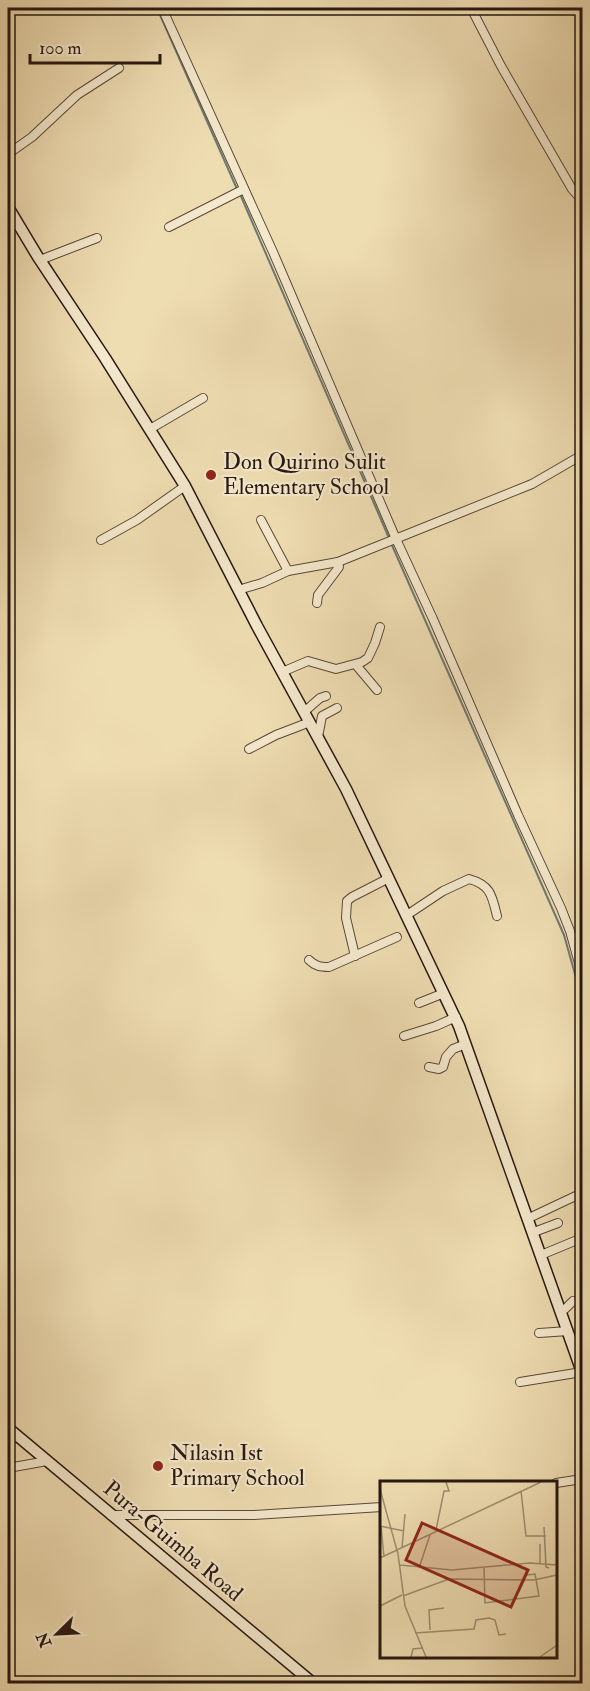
<svg xmlns="http://www.w3.org/2000/svg" width="590" height="1691" font-family="'IM FELL Double Pica',serif">
  <style>
    .lines { fill: none; stroke-linecap: round; stroke-linejoin: round }
    .stream { stroke: #6e7874; stroke-width: 2 }
    .street-casing { stroke: #594838; stroke-width: 10 }
    .secondary-casing { stroke: #271710; stroke-width: 13 }
    .street { stroke: #f5e9cd; stroke-width: 8 }
    .secondary { stroke: #f5e9cd; stroke-width: 10 }
    .poi-dot { fill: #8f2418; stroke: #f5e9cd; stroke-width: 2 }
    .labels { text-anchor: middle; dominant-baseline: central; stroke-width: 4.5; stroke-linejoin: round; paint-order: stroke }
    .poi-label { font-size: 22px; fill: #271710; stroke: #f5e9cd; text-anchor: start }
    .street-label { font-size: 22px; fill: #271710; stroke: #f5e9cd }
    .inset-road { fill: none; stroke: #9f8e71; stroke-width: 1.5 }
    .view { fill: #8f2418; fill-opacity: 0.15; stroke: #8f2418; stroke-width: 3 }
    .inset-edge { fill: none; stroke: #271710; stroke-width: 3 }
  </style>
  <rect width="100%" height="100%" fill="#efddb2"/>
  <filter id="stains"><feTurbulence type="fractalNoise" baseFrequency=".00333" numOctaves="4"/><feColorMatrix values="0 0 0 0 .2 0 0 0 0 .09 0 0 0 0 .02 0 0 0 .5 -.17"/></filter>
  <radialGradient id="worn" r=".72"><stop offset=".6" stop-color="#630" stop-opacity="0"/><stop offset="1" stop-color="#630" stop-opacity=".3"/></radialGradient>
  <g class="lines">
    <!-- stream -->
    <g class="stream">
      <path d="M 157,8 L 237,189"/>
      <path d="M 240,194 L 389,538"/>
      <path d="M 391,543 L 564,935 L 582,999"/>
    </g>
    <!-- street casing -->
    <g class="street-casing">
      <g id="street">
        <path d="M 162,8 L 273,252 L 396,539 L 433,619 L 518,815 L 561,908 L 570,931 L 582,974"/>
        <path d="M 471,8 L 501,66 L 572,189 L 582,200"/>
        <path d="M 8,154 L 32,137 L 77,95 L 119,68"/>
        <path d="M 169,227 L 244,189"/>
        <path d="M 40,260 L 97,238"/>
        <path d="M 150,429 L 203,398"/>
        <path d="M 261,520 L 288,571"/>
        <path d="M 101,540 L 137,520 L 185,486"/>
        <path d="M 238,590 L 262,583 L 288,571 L 338,562 L 532,484 L 582,455"/>
        <path d="M 317,603 L 318,595 L 339,567 L 338,562"/>
        <path d="M 356,665 L 377,690"/>
        <path d="M 282,672 L 308,661 L 336,669 L 362,662 L 368,658 L 375,643 L 380,627"/>
        <path d="M 304,712 L 320,698 L 326,696"/>
        <path d="M 318,737 L 322,716 L 337,708"/>
        <path d="M 249,749 L 276,735 L 310,722"/>
        <path d="M 407,915 L 443,891 L 469,879 C 491,885 492,896 497,916"/>
        <path d="M 355,956 L 346,918 L 347,901 L 352,897 L 389,878"/>
        <path d="M 309,960 C 315,966 320,967 329,967 L 397,937"/>
        <path d="M 419,1003 L 444,993"/>
        <path d="M 404,1036 L 436,1026 L 456,1017"/>
        <path d="M 429,1067 L 439,1069 L 443,1067 L 446,1057 L 453,1049 L 466,1044"/>
        <path d="M 529,1218 L 582,1193"/>
        <path d="M 534,1232 L 558,1223"/>
        <path d="M 541,1255 L 582,1238"/>
        <path d="M 561,1310 L 565,1309 L 573,1301"/>
        <path d="M 539,1333 L 568,1331"/>
        <path d="M 520,1382 L 582,1372"/>
        <path d="M 8,1468 L 47,1461"/>
        <path d="M 556,1483 L 582,1479"/>
        <path d="M 111,1515 L 254,1515 L 382,1507"/>
      </g>
    </g>
    <!-- secondary casing -->
    <g class="secondary-casing">
      <g id="secondary">
        <path d="M 8,207 L 38,257 L 105,358 L 185,486 L 257,626 L 346,789 L 459,1026 L 582,1372"/>
        <path d="M 8,1428 L 314,1684"/>
      </g>
    </g>
    <!-- street -->
    <use href="#street" class="street"/>
    <!-- secondary -->
    <use href="#secondary" class="secondary"/>
  </g>
  <!-- markers -->
  <g class="poi-dot">
    <circle cx="211" cy="475" r="6"/>
    <circle cx="158" cy="1466" r="6"/>
  </g>
  <g class="labels">
    <!-- poi labels -->
    <g class="poi-label">
      <text x="223" y="462">Don Quirino Sulit<tspan x="223" dy="25">Elementary School</tspan></text>
      <text x="170" y="1453">Nilasin Ist<tspan x="170" dy="25">Primary School</tspan></text>
    </g>
    <!-- street labels -->
    <g class="street-label">
      <text transform="translate(173 1541) rotate(40)">Pura-Guimba Road</text>
    </g>
  </g>
  <!-- overview -->
  <g transform="translate(380 1481)">
    <rect width="177" height="177" fill="#efddb2"/>
    <path class="inset-road" d="M 0,8 L 18,73 L 25,125 L 46,176M 141,10 L 146,55 L 166,55M 0,45 L 24,50M 1,45 L 4,76M 164,46 L 166,86 L 169,87M 56,49 L 64,10 L 69,10 L 66,1M 160,63 L 160,83M 22,67 L 25,33M 0,77 L 161,1M 20,84 L 72,89 L 150,82 L 177,84M 39,87 L 50,54M 104,87 L 105,122 L 159,115 L 155,93 L 147,94M 23,115 L 69,98 L 154,99 L 177,94M 0,125 L 22,114M 50,149 L 49,129 L 64,127M 35,152 L 94,148 L 96,139 L 109,137 L 115,139 L 119,154 L 126,153M 31,176 L 33,168 L 43,167M 160,176 L 177,164"/>
    <path class="view" d="M 42,42 L 148,89 L 131,126 L 26,79 Z"/>
    <rect width="177" height="177" class="inset-edge"/>
  </g>
  <!-- margin -->
  <rect width="590" height="1691" fill="none" stroke="#efddb2" stroke-width="30"/>
  <rect x="9" y="9" width="572" height="1673" fill="none" stroke="#271710" stroke-width="3"/>
  <rect x="15" y="15" width="560" height="1661" fill="none" stroke="#271710" stroke-width="1.5"/>
  <!-- north arrow -->
  <g transform="translate(57 1634) rotate(246)" stroke="#f5e9cd" stroke-width="4.5" paint-order="stroke">
  <path d="M0-4.5L10 22L0 15L-10 22Z" fill="#271710"/>
  <text y="-9" font-size="16" font-weight="bold" text-anchor="middle" fill="#271710">N</text>
  </g>
  <!-- scale -->
  <path d="M30 54v9h130v-9" fill="none" stroke="#271710" stroke-width="3"/>
  <text x="39" y="54" font-size="18" fill="#271710" stroke="#f5e9cd" stroke-width="4.5" paint-order="stroke">100 m</text>
  <rect width="100%" height="100%" filter="url(#stains)"/>
  <rect width="100%" height="100%" fill="url(#worn)"/>
</svg>
